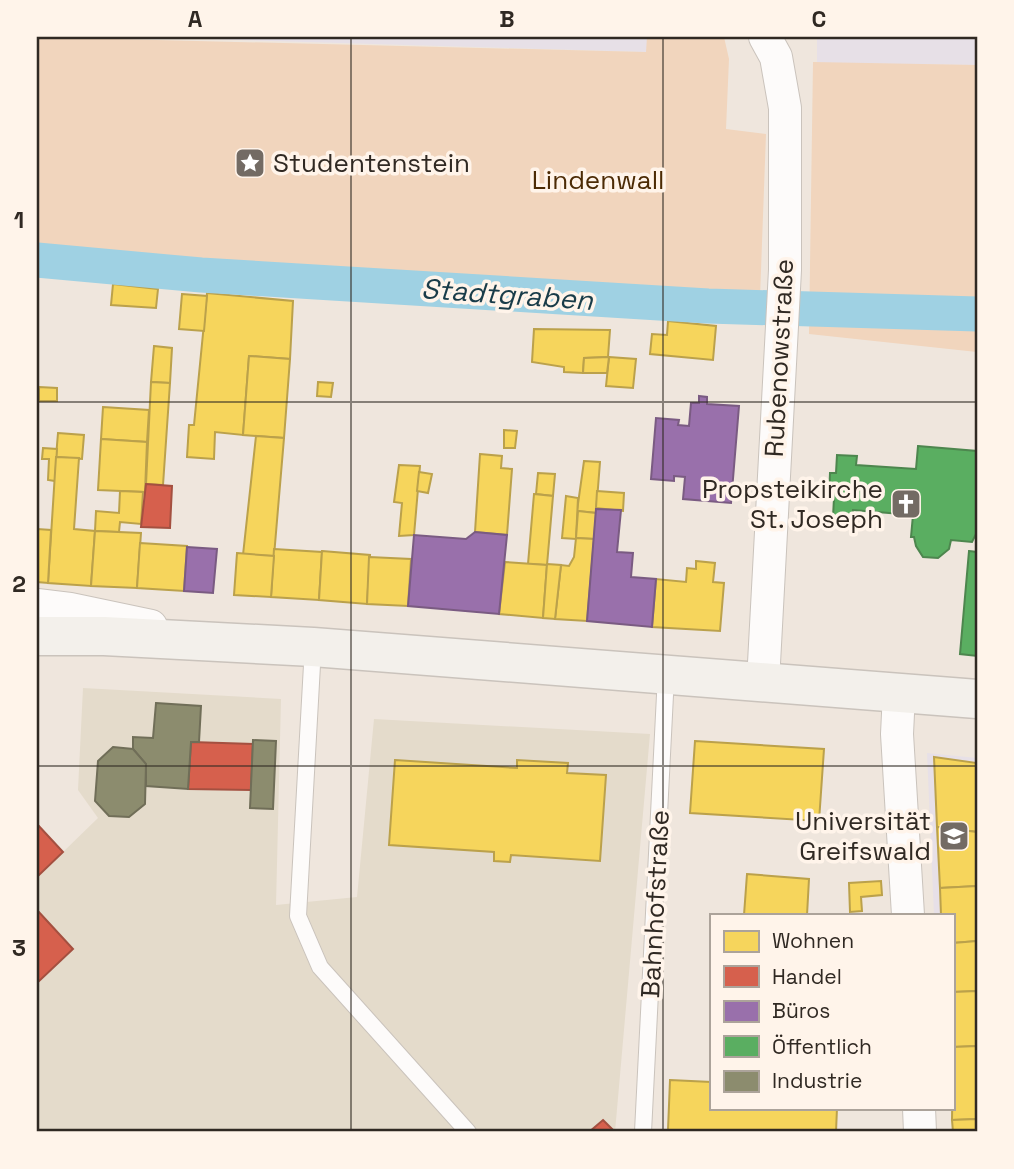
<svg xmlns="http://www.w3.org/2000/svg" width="1014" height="1169" font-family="'Space Grotesk',sans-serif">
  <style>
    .commercial { fill: #e4dbcb }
    .education { fill: #e7e0e7 }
    .green { fill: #f1d5bd }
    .homes { fill: #f6d55c; stroke: #bba14b; stroke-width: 2 }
    .shops { fill: #d6604d; stroke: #a45040; stroke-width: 2 }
    .offices { fill: #9970ab; stroke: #7a5b82; stroke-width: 2 }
    .public { fill: #5aae61; stroke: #4d864e; stroke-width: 2 }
    .industry { fill: #8c8c6e; stroke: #706e58; stroke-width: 2 }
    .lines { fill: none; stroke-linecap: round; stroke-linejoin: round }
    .canal { stroke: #9fd1e3; stroke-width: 35 }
    .lane-casing { stroke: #cac3bc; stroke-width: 18 }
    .street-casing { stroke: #cac3bc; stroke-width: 34 }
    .secondary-casing { stroke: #cac3bc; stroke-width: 41 }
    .lane { stroke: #fdfbfa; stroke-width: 16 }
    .street { stroke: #fdfbfa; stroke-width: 32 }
    .secondary { stroke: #f3f0eb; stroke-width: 38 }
    .grid { fill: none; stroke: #302923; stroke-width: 2; stroke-opacity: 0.55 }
    .labels { text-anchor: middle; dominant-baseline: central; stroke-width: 7; stroke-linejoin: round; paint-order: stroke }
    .poi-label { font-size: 26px; fill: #302923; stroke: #fff4ea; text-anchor: end }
    .park-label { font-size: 26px; fill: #4c2b05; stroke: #fff4ea }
    .street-label { font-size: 26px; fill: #302923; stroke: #fff4ea }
    .water-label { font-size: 28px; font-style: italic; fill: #193c49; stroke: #fff4ea }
    .neatline { fill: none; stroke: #302923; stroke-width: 2.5 }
    .grid-label { font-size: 23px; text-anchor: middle; font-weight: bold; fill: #302923 }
  </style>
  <rect width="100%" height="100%" fill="#efe6dd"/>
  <!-- commercial -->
  <path class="commercial" d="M 83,688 L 281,699 L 276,905 L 357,897 L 374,719 L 650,734 L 615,1132 L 37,1132 L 37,824 L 63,852 L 98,818 L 78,790 Z"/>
  <!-- education -->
  <g class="education">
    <path d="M 134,37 L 647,37 L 647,52 Z"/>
    <path d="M 817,37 L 977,37 L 977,65 L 817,63 Z"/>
    <path d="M 927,753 L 977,758 L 977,991 L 953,992 L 953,915 L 934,915 Z"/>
  </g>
  <!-- green -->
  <g class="green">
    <path d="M 37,37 L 646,52 L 647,37 L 724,37 L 729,59 L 726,129 L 766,134 L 759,325 L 672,316 L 37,272 Z"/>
    <path d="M 813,62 L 977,65 L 977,352 L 809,334 Z"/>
  </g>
  <!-- homes -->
  <g class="homes">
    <path d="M 113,284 L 158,289 L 156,308 L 111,305 Z"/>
    <path d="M 207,293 L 293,301 L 290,359 L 249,356 L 243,435 L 215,432 L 214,459 L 187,457 L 189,425 L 194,425 Z"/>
    <path d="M 182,294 L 207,296 L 204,331 L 179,329 Z"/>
    <path d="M 668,321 L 716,326 L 713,360 L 650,354 L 652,334 L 667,335 Z"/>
    <path d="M 534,329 L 610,330 L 608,357 L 584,358 L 583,373 L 564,372 L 564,367 L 532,362 Z"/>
    <path d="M 154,346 L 172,348 L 170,383 L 151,382 Z"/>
    <path d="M 249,356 L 290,359 L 284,438 L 243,435 Z"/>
    <path d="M 609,357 L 636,359 L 633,388 L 606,386 Z"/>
    <path d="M 609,357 L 607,373 L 583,373 L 584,358 Z"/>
    <path d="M 151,382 L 170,383 L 163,485 L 146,484 Z"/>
    <path d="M 318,382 L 333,383 L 331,397 L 317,396 Z"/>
    <path d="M 39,387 L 57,388 L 57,401 L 39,401 Z"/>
    <path d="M 103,407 L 149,410 L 147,442 L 101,439 Z"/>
    <path d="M 504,430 L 517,431 L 515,448 L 504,448 Z"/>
    <path d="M 58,433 L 84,435 L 82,459 L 56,457 Z"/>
    <path d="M 256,436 L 284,438 L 274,556 L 243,555 Z"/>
    <path d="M 101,439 L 147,442 L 145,492 L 98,490 Z"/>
    <path d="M 43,448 L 57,449 L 55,481 L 48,480 L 49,459 L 42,459 Z"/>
    <path d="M 480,454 L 502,456 L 501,468 L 512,469 L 507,535 L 475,532 Z"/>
    <path d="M 56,457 L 79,458 L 74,529 L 95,531 L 91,586 L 48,583 Z"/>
    <path d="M 584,461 L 600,462 L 596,513 L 577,511 Z"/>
    <path d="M 399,465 L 420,466 L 414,535 L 399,536 L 402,503 L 394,502 Z"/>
    <path d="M 419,472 L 432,474 L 428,493 L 417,491 Z"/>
    <path d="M 538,473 L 555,474 L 553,496 L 536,494 Z"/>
    <path d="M 120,491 L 143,492 L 141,524 L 120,522 L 119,532 L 95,531 L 96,511 L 119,513 Z"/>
    <path d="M 597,491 L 624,493 L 623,511 L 596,508 Z"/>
    <path d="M 534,494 L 553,496 L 547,565 L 528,564 Z"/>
    <path d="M 566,496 L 578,498 L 576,539 L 562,538 Z"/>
    <path d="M 578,511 L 596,513 L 594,539 L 576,538 Z"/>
    <path d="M 37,529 L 51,530 L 48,583 L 37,582 Z"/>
    <path d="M 95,531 L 141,533 L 137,588 L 91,586 Z"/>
    <path d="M 576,538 L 594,539 L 587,621 L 555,619 L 561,565 L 569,566 L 574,557 Z"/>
    <path d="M 140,543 L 187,546 L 184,591 L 137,588 Z"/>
    <path d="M 274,549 L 322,552 L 319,600 L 271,597 Z"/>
    <path d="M 322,551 L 370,555 L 367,604 L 319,600 Z"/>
    <path d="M 237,553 L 274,556 L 271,597 L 234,595 Z"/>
    <path d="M 369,557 L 411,559 L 408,606 L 367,604 Z"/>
    <path d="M 696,561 L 715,563 L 713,582 L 724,583 L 720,631 L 652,627 L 656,579 L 686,582 L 687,568 L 696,569 Z"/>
    <path d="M 505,562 L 547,565 L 543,618 L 499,614 Z"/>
    <path d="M 547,564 L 561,565 L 555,619 L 543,618 Z"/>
    <path d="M 695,741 L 824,749 L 819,821 L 690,813 Z"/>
    <path d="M 934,757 L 977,763 L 977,832 L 937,827 Z"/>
    <path d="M 395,760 L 517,768 L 517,760 L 568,763 L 567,773 L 606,775 L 600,861 L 511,855 L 510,862 L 494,861 L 494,852 L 389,845 Z"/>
    <path d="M 937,827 L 977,832 L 977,886 L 940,888 Z"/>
    <path d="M 747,874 L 809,879 L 807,915 L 744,915 Z"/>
    <path d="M 881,881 L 882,895 L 861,897 L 862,911 L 850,912 L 849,883 Z"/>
    <path d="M 977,886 L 977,941 L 953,943 L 953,915 L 941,915 L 940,888 Z"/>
    <path d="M 977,941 L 977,991 L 953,992 L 953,943 Z"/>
    <path d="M 977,991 L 977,1046 L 953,1047 L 953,992 Z"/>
    <path d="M 977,1046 L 977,1119 L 952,1120 L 953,1047 Z"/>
    <path d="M 670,1080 L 711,1082 L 711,1108 L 837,1108 L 836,1132 L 668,1130 Z"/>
    <path d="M 977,1119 L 977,1132 L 953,1132 L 952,1120 Z"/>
  </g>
  <!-- shops -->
  <g class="shops">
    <path d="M 146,484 L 172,486 L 170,528 L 141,527 Z"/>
    <path d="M 191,742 L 253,744 L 251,790 L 188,789 Z"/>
    <path d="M 37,824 L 63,852 L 37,877 Z"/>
    <path d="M 37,910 L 73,949 L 37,983 Z"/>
    <path d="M 603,1120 L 612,1129 L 608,1132 L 589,1132 Z"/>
  </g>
  <!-- offices -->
  <g class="offices">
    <path d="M 699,396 L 707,397 L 707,404 L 739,406 L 731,503 L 683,499 L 685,477 L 674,476 L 674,481 L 651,479 L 656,418 L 679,420 L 678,425 L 689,426 L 691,403 L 699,403 Z"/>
    <path d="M 596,509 L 621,510 L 617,552 L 633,553 L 631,577 L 656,579 L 652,627 L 587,621 Z"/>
    <path d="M 475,532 L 507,535 L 499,614 L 408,606 L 414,535 L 466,539 Z"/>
    <path d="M 187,547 L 217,549 L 213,593 L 184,591 Z"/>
  </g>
  <!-- public -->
  <g class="public">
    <path d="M 918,446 L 977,451 L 977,532 L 972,542 L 951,540 L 949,549 L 938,558 L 923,557 L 916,546 L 914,537 L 911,537 L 913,515 L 853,510 L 852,518 L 833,517 L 834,498 L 829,498 L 830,473 L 836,473 L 837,455 L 857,456 L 856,465 L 916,469 Z"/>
    <path d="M 969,551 L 977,552 L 977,656 L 960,654 Z"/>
  </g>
  <!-- industry -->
  <g class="industry">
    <path d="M 156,703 L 201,706 L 199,742 L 191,742 L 188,789 L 146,786 L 146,764 L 133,749 L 133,737 L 153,738 Z"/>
    <path d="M 253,740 L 276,741 L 273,809 L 250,808 Z"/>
    <path d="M 113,747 L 133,749 L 146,764 L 145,804 L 129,817 L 109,816 L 95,801 L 98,761 Z"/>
  </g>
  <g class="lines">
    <!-- canal -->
    <path class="canal" d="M 37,260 L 201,275 L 708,306 L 977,314"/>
    <!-- lane casing -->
    <g class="lane-casing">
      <g id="lane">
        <path d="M 313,647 L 298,916 L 320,967 L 468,1132"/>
        <path d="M 643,1132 L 666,675"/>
      </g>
    </g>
    <!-- street casing -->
    <g class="street-casing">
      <g id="street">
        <path d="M 37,605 L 70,609 L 151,626"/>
        <path d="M 763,682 L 785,270 L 785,108 L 776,57 L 765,37"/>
        <path d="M 899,693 L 897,734 L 908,915"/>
        <path d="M 919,1108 L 920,1132"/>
      </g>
    </g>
    <!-- secondary casing -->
    <g class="secondary-casing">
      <path id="secondary" d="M 37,636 L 104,636 L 313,647 L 977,699"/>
    </g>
    <!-- lane -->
    <use href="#lane" class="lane"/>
    <!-- street -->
    <use href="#street" class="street"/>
    <!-- secondary -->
    <use href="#secondary" class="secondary"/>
  </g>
  <!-- grid -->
  <path class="grid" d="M 351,37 L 351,1132M 663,37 L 663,1132M 37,402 L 977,402M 37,766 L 977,766"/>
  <!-- icons -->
  <defs>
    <g id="sight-square" transform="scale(1.575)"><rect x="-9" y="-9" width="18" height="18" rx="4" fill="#736b64" stroke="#fff4ea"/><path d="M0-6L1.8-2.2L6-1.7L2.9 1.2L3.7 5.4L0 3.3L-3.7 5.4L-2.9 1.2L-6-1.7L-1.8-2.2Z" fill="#fff"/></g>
    <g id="church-square" transform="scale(1.575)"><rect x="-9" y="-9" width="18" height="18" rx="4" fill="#736b64" stroke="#fff4ea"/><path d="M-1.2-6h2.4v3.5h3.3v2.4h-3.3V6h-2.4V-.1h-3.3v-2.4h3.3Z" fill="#fff"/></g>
    <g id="university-square" transform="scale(1.575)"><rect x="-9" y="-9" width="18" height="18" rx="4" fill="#736b64" stroke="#fff4ea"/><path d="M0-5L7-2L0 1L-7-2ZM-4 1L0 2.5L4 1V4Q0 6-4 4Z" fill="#fff"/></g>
  </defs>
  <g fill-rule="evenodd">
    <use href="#sight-square" x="250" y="163"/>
    <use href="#church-square" x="906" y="504"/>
    <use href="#university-square" x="954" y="836"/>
  </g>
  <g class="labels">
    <!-- poi labels -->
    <g class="poi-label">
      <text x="273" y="163" text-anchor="start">Studentenstein</text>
      <text x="883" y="489">Propsteikirche<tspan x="883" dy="30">St. Joseph</tspan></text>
      <text x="931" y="821">Universität<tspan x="931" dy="30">Greifswald</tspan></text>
    </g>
    <!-- park labels -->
    <g class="park-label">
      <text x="598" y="180">Lindenwall</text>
    </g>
    <!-- street labels -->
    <g class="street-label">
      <text transform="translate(779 358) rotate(-87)">Rubenowstraße</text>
      <text transform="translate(655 904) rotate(-87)">Bahnhofstraße</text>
    </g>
    <!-- water labels -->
    <g class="water-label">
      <text transform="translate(507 294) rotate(4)">Stadtgraben</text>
    </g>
  </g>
  <!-- border -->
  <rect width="1014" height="1169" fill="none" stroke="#fff4ea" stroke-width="77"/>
  <!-- legend -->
  <rect x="710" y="914" width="245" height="196" fill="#fff4ea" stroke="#aca39a" stroke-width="2"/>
  <rect x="724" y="931" width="35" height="21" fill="#f6d55c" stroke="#aca39a" stroke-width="2"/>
  <text x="772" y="948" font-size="21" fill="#302923">Wohnen</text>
  <rect x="724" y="966" width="35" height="21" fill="#d6604d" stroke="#aca39a" stroke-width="2"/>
  <text x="772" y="984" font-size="21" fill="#302923">Handel</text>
  <rect x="724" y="1001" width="35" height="21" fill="#9970ab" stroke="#aca39a" stroke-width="2"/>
  <text x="772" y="1018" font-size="21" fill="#302923">Büros</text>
  <rect x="724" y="1036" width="35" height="21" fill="#5aae61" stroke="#aca39a" stroke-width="2"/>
  <text x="772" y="1054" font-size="21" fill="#302923">Öffentlich</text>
  <rect x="724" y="1071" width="35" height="21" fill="#8c8c6e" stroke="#aca39a" stroke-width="2"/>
  <text x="772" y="1088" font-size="21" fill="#302923">Industrie</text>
  <rect x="38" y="38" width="938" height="1092" class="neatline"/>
  <g class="grid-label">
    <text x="195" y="27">A</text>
    <text x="507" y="27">B</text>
    <text x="819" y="27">C</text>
    <text x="19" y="228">1</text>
    <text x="19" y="592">2</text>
    <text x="19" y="956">3</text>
  </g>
</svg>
